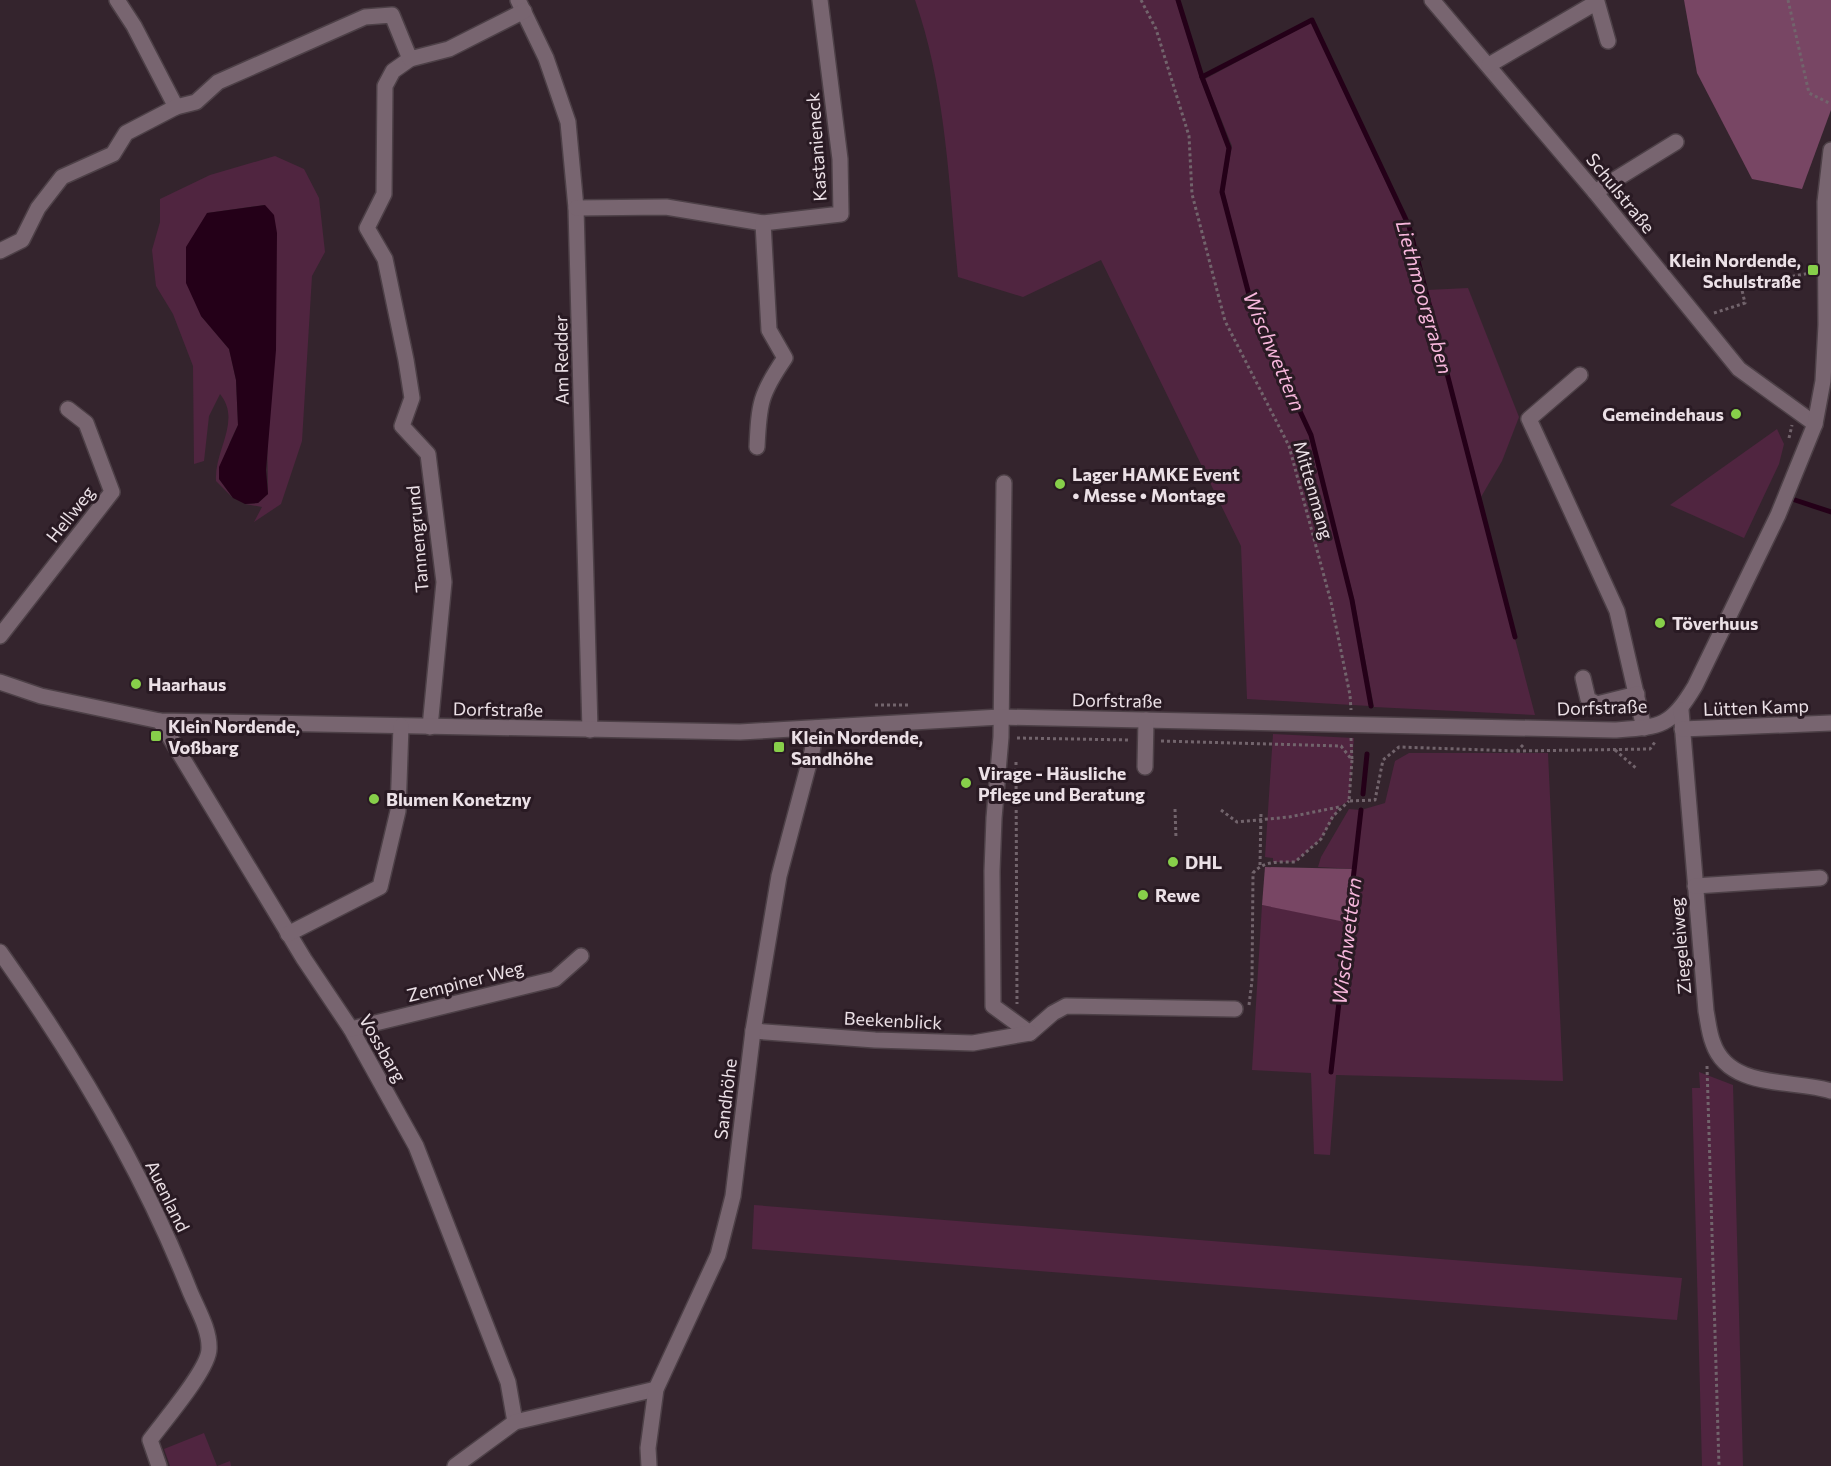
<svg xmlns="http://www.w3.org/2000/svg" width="1831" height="1466" font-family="Commissioner,sans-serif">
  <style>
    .green { fill: #502540 }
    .forest { fill: #784664 }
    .water { fill: #240018 }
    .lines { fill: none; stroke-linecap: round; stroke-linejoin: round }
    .stream { stroke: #240018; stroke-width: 5 }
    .minor-casing { stroke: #4d4047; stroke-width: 18 }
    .path { stroke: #72646c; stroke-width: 3; stroke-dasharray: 3 3; stroke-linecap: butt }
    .minor { stroke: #786570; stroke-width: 15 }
    .poi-dot { fill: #87cf4a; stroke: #291a23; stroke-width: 2 }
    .labels { text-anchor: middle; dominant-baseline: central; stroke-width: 6; stroke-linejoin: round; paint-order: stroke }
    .street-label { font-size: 18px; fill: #ebe0e6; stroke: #291a23 }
    .poi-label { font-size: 18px; font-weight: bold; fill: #ebe0e6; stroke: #291a23; text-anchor: start }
    .water-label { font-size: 20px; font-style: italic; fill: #f7b7dc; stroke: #291a23 }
  </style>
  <rect width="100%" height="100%" fill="#34242d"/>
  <!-- green -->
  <g class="green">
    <path d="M 915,0 L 1176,0 L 1200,78 L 1227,148 L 1221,191 L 1251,309 L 1309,436 L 1350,598 L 1370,706 L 1247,699 L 1241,546 L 1101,260 L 1023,297 L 958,277 C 949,184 946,89 915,0 Z"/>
    <path d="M 1312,22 L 1407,228 L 1535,715 L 1374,707 L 1354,599 L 1312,434 L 1254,308 L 1224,191 L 1232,146 L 1205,79 Z"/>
    <path d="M 275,156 L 304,169 L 319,198 L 325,252 L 312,276 L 302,441 L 281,504 L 254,522 L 262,507 L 245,504 L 258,503 L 268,494 L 264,205 L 207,213 L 201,316 L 229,349 L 236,380 L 238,425 L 230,442 L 219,479 L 233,498 L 216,481 C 214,450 242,421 220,394 L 209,416 L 204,461 L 194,464 L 193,366 L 173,314 L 156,286 L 152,250 L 160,222 L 160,199 L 210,175 Z"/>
    <path d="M 1468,288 L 1519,417 L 1502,461 L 1481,497 L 1427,290 Z"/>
    <path d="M 1777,429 L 1784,444 L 1779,464 L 1744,538 L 1670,505 Z"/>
    <path d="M 1273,734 L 1354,738 L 1349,801 L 1340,806 L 1321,839 L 1295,862 L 1273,862 L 1273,858 L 1265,857 Z"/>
    <path d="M 1409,753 L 1548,753 L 1563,1081 L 1336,1075 L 1330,1155 L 1314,1154 L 1311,1073 L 1252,1070 L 1262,905 L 1350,922 L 1355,869 L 1318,867 L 1321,857 L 1349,809 L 1361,810 L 1385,803 L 1395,761 Z"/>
    <path d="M 1699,1072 L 1733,1085 L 1743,1466 L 1702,1466 L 1692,1088 L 1700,1088 Z"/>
    <path d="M 754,1205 L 1682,1278 L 1677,1320 L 752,1249 Z"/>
    <path d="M 204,1433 L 217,1466 L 230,1461 L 231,1466 L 170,1466 L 164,1449 Z"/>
  </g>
  <!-- forest -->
  <g class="forest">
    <path d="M 1684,0 L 1831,0 L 1831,110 L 1802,189 L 1752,179 L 1697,73 Z"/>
    <path d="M 1265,867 L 1355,869 L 1350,923 L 1262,905 Z"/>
  </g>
  <!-- water -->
  <path class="water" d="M 265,205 L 274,215 L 277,233 L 276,350 L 266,470 L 268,494 L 258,503 L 245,504 L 233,498 L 219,479 L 219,467 L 238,425 L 236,380 L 229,349 L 201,316 L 186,283 L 186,247 L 207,213 Z"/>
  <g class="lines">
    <!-- stream -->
    <g class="stream">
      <path d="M 1178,0 L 1202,77 L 1229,148 L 1222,192 L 1253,310 L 1311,435 L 1352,600 L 1371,706"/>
      <path d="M 1202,77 L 1312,20 L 1409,226 L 1515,637"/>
      <path d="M 1795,500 L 1831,512"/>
      <path d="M 1363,794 L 1367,754"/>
      <path d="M 1331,1072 L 1361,810"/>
    </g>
    <!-- minor casing -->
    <g class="minor-casing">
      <g id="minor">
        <path d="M 117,0 L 134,26 L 176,107"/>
        <path d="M 518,0 L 546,58 L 568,122 L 576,208 L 590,730"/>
        <path d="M 1432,0 L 1595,192 L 1739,369 L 1815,424"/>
        <path d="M 410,59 L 393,71 L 385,86 L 384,194 L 367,228 L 385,259 L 406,360 L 412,398 L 402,426 L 428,454 L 444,582 L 430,727"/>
        <path d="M 1489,65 L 1597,2 L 1608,41"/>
        <path d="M 1595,192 L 1676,142"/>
        <path d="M 576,208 L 666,207 L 763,223 L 841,214 L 840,159 L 820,0"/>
        <path d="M 0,251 L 22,240 L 38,208 L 62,177 L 113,154 L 126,133 L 176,107 L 196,102 L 218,82 L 365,17 L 392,15 L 410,59 L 449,49 L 524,11"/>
        <path d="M 1580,375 L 1529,419 L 1617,611 L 1644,728"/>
        <path d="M 757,447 C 759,404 760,394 785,358 L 769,330 L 763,223"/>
        <path d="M 1004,483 L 1001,737 L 994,818 L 992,871 L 993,1006 L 1030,1033 L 1053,1013 L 1066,1006 L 1235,1009"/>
        <path d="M 0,636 L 112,492 L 86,423 L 68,409"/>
        <path d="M 1583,678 L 1588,699 L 1597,704 L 1637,694"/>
        <path d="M 0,682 L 41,696 L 160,721 L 740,732 L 1000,717 L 1614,730 C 1660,727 1670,728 1695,686 L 1778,515 L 1815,424 L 1823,381 L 1826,325 L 1825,202 L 1831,150"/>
        <path d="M 1681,710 L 1706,1011 C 1708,1021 1709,1033 1713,1043 C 1729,1090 1793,1079 1831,1091"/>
        <path d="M 160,721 L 304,959 L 351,1029 L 416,1146 L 508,1382 L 515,1422"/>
        <path d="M 1682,729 L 1831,723"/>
        <path d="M 1145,767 L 1146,720"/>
        <path d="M 1695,886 L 1820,878"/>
        <path d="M 288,934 L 380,887 L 398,811 L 401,726"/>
        <path d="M 0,952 C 74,1056 142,1170 189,1289 C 196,1307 210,1329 209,1349 C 209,1369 163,1422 150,1440 L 159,1466"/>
        <path d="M 351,1029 L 555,979 L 581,956"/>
        <path d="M 753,1031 L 875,1040 L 973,1043 L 1030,1033"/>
        <path d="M 455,1466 L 515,1422 L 656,1389"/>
        <path d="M 649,1466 L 648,1448 L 656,1389 L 718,1255 L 733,1196 L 753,1031 L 779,876 L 812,752 L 816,728"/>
      </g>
    </g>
    <!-- path -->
    <g class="path">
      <path d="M 1141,0 L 1156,29 L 1189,136 L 1192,194 L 1225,321 L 1289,446 L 1331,602 L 1350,695 L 1351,710"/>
      <path d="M 1788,0 L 1809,93 L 1831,104"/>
      <path d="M 1714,313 L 1745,303 L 1741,286 L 1810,273"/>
      <path d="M 1789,438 L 1792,425"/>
      <path d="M 875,705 L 908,705"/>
      <path d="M 1017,738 L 1130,740"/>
      <path d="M 1351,738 L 1352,760"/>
      <path d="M 1161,741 L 1341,746 L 1352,760 L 1349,801 L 1375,800 L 1383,760 L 1399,747 L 1517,751 L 1525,743"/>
      <path d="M 1615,750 L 1637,769"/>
      <path d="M 1517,751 L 1650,749 L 1655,742"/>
      <path d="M 1016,762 L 1017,1004"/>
      <path d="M 1175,809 L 1176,838"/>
      <path d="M 1221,810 L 1237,822 L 1289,817 L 1339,807"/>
      <path d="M 1260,865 L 1261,813"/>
      <path d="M 1249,1005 L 1252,981 L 1253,873 C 1265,860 1279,862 1295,862 L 1321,839 L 1333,816 L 1349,801"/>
      <path d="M 1707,1066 L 1719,1466"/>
    </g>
    <!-- minor -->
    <use href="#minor" class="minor"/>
  </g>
  <!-- markers -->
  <g class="poi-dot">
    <rect x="1807" y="264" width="12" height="12" rx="3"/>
    <circle cx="1736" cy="414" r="6"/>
    <circle cx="1060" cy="484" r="6"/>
    <circle cx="1660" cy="623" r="6"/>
    <circle cx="136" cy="684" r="6"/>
    <rect x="150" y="730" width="12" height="12" rx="3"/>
    <rect x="773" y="741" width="12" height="12" rx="3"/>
    <circle cx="966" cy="783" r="6"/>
    <circle cx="374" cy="799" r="6"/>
    <circle cx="1173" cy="862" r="6"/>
    <circle cx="1143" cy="895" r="6"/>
  </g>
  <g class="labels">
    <!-- street labels -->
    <g class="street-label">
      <text transform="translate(816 147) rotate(-94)">Kastanieneck</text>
      <text transform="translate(1621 193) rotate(51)">Schulstraße</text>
      <text transform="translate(561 360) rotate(-91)">Am Redder</text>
      <text transform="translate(1314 490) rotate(74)">Mittenmang</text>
      <text transform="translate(70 514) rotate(-52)">Hellweg</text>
      <text transform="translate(417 539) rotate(-95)">Tannengrund</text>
      <text transform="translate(1117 700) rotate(1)">Dorfstraße</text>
      <text transform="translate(1602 707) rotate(-2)">Dorfstraße</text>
      <text transform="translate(1756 707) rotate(-2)">Lütten Kamp</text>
      <text transform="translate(498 709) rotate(1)">Dorfstraße</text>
      <text transform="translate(1680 946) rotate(-95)">Ziegeleiweg</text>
      <text transform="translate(465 981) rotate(-14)">Zempiner Weg</text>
      <text transform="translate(893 1020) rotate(3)">Beekenblick</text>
      <text transform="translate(383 1048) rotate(60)">Vossbarg</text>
      <text transform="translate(725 1099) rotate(-83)">Sandhöhe</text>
      <text transform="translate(168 1196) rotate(64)">Auenland</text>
    </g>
    <!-- poi labels -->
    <g class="poi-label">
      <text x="1801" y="260" text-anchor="end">Klein Nordende,<tspan x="1801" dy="21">Schulstraße</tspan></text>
      <text x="1724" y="414" text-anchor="end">Gemeindehaus</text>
      <text x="1072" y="474">Lager HAMKE Event<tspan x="1072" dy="21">• Messe • Montage</tspan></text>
      <text x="1672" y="623">Töverhuus</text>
      <text x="148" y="684">Haarhaus</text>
      <text x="168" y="726">Klein Nordende,<tspan x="168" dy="21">Voßbarg</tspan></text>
      <text x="791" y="737">Klein Nordende,<tspan x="791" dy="21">Sandhöhe</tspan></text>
      <text x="978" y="773">Virage - Häusliche<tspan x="978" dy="21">Pflege und Beratung</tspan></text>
      <text x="386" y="799">Blumen Konetzny</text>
      <text x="1185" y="862">DHL</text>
      <text x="1155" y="895">Rewe</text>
    </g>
    <!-- water labels -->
    <g class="water-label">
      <text transform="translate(1425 297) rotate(74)">Liethmoorgraben</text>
      <text transform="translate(1275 351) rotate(67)">Wischwettern</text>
      <text transform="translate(1346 941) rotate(-83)">Wischwettern</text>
    </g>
  </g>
</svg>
